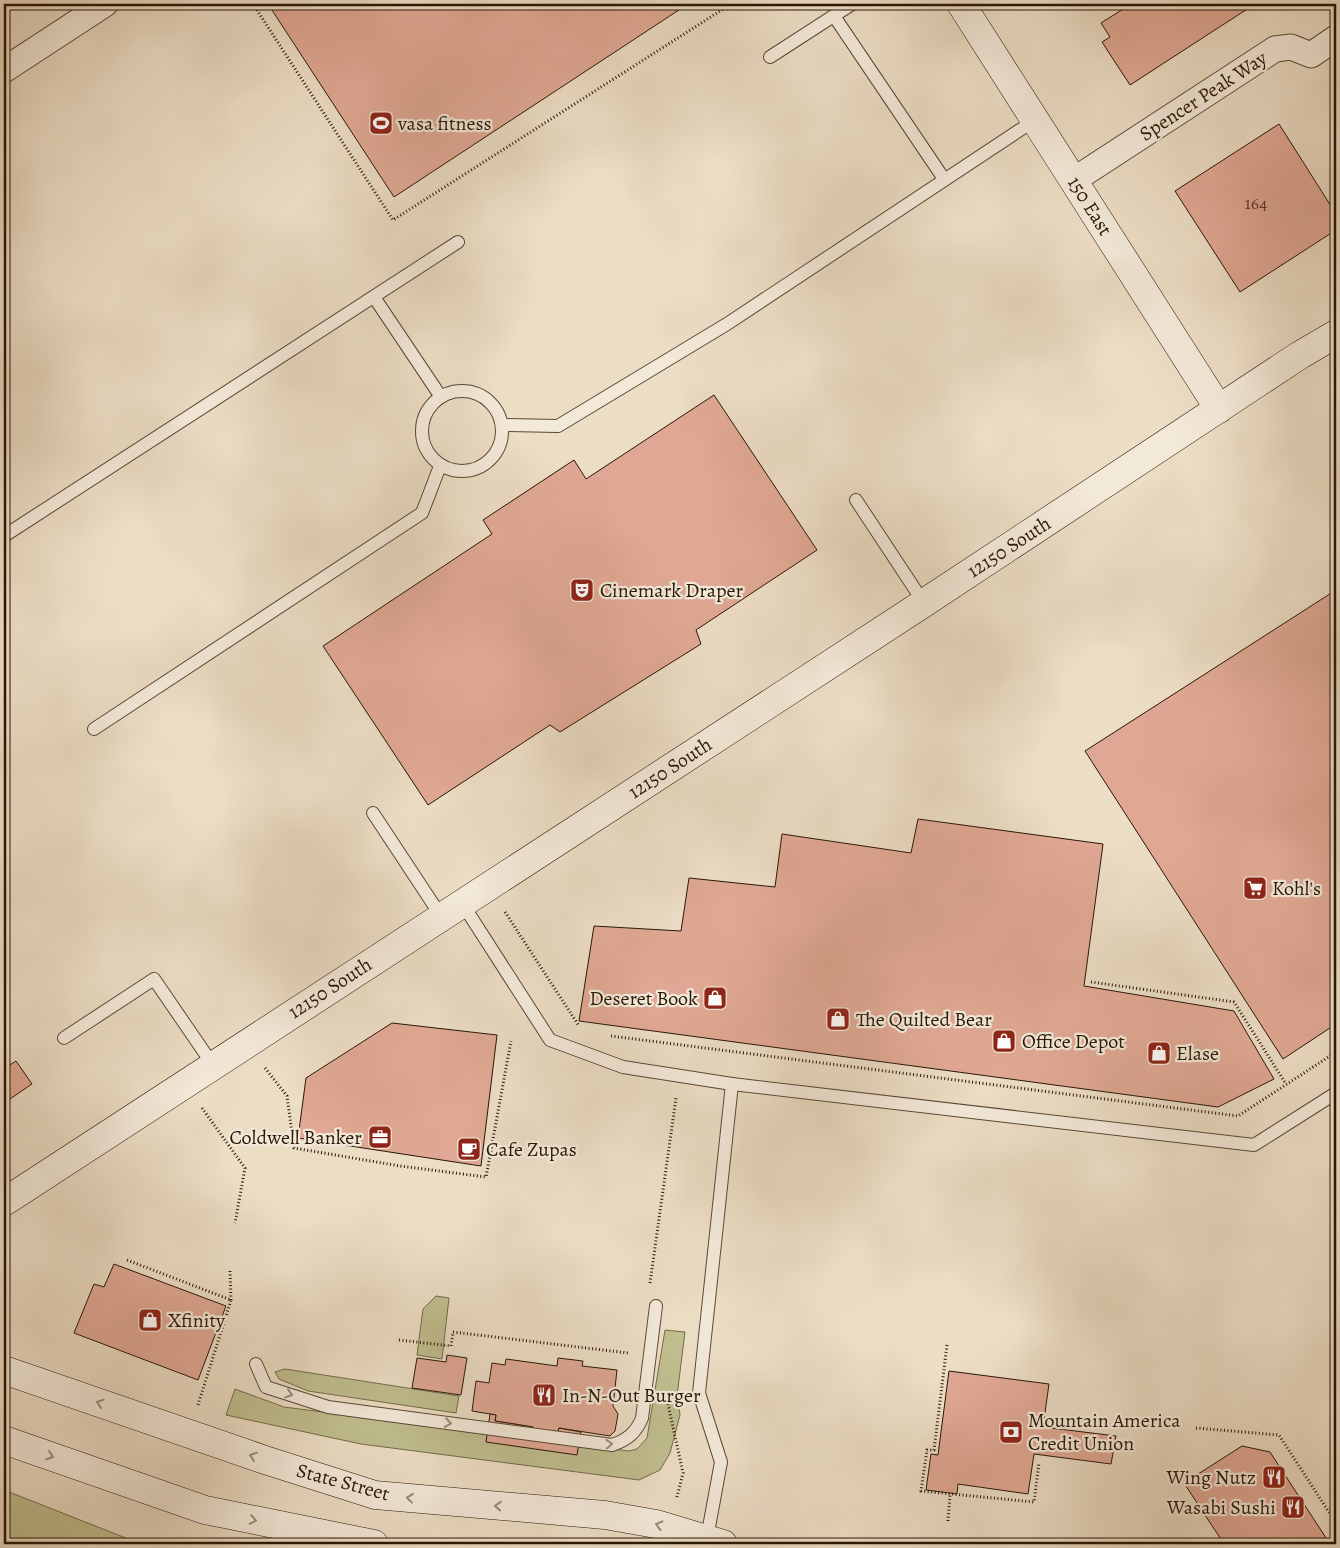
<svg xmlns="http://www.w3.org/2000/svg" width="1340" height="1548" font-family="Alegreya,serif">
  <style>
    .green { fill: #c0be8f; stroke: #746a4a }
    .building { fill: #e0a894; stroke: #291605 }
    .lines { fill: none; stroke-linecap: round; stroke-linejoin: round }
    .lane-casing { stroke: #5a4835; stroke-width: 14 }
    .street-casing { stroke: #5a4835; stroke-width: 27 }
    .secondary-casing { stroke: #291605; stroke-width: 29 }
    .path { stroke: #291605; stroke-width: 3; stroke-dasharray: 1 2.5; stroke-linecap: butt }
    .lane { stroke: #f3e9d9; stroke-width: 12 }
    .street { stroke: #f3e9d9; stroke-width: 25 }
    .secondary { stroke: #f3e9d9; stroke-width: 28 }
    .oneway { stroke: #988a7a }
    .labels { text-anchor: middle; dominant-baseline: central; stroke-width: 4.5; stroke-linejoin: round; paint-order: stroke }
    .number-label { font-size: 18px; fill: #573a29 }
    .street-label { font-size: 20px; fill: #291605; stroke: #f3e9d9 }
    .poi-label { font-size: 20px; fill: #291605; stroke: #f3e9d9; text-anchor: start }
  </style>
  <rect width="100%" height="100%" fill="#ecddc5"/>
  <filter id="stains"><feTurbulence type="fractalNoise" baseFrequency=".004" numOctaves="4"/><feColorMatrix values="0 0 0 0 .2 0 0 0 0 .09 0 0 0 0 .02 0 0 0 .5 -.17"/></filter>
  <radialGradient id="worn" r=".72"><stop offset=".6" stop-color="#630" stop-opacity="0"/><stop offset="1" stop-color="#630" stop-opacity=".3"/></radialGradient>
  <!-- green -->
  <g class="green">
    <path d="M 436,1296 L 449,1298 L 442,1359 L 417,1355 L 423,1309 Z"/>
    <path d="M 665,1330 L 685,1332 L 677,1396 L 680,1415 L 670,1453 L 660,1470 L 639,1480 L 361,1444 L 226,1415 L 235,1389 L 284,1407 L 629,1451 L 637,1449 L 647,1438 Z"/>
    <path d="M 285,1369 L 459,1396 L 456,1413 L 308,1391 L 279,1379 L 275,1372 Z"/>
    <path d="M 4,1490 L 141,1544 L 4,1544 Z"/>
  </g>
  <!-- building -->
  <g class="building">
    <path d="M 268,4 L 688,4 L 394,197 Z"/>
    <path d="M 1131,4 L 1255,4 L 1130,85 L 1102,42 L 1110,37 L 1101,23 Z"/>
    <path d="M 1279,124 L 1336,214 L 1336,230 L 1240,292 L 1175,191 Z"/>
    <path d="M 714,395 L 817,550 L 696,630 L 701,644 L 560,732 L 550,725 L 428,805 L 323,646 L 492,534 L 483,520 L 574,460 L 586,479 Z"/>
    <path d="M 1336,590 L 1336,1024 L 1283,1059 L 1085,751 Z"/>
    <path d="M 918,819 L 1103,844 L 1084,986 L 1234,1011 L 1274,1079 L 1218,1107 L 579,1021 L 594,926 L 681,931 L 689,878 L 775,887 L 782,834 L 911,853 Z"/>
    <path d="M 392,1023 L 497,1035 L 481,1166 L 298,1138 L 306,1078 Z"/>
    <path d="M 4,1060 L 8,1066 L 16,1061 L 32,1084 L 4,1103 Z"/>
    <path d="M 114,1264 L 226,1306 L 198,1380 L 74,1333 L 94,1284 L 104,1287 Z"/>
    <path d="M 447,1355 L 467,1358 L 461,1395 L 412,1388 L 417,1358 L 446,1362 Z"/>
    <path d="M 558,1358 L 583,1361 L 582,1366 L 617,1370 L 613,1406 L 618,1414 L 615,1431 L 610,1436 L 559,1428 L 557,1435 L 532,1432 L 533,1427 L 495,1421 L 496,1415 L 472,1411 L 476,1381 L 489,1383 L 492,1363 L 505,1365 L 506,1359 L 557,1366 Z"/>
    <path d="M 949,1371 L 1049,1384 L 1043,1427 L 1116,1436 L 1111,1464 L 1034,1454 L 1028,1494 L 958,1484 L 957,1494 L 926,1490 L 931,1454 L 938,1455 Z"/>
    <path d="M 490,1414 L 496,1415 L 495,1421 L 533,1427 L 532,1432 L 557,1435 L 559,1428 L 581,1432 L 577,1455 L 486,1442 Z"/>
    <path d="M 1242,1446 L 1270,1452 L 1330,1544 L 1224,1544 L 1184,1483 Z"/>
  </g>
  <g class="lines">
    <!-- lane casing -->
    <g class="lane-casing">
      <g id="lane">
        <path d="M 834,16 L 944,179"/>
        <path d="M 770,57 L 852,4"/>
        <path d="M 374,297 L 441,397"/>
        <circle cx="462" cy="431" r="40"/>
        <path d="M 502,425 L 558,426 L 727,324 L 1035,120"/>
        <path d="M 856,500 L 924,603"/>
        <path d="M 4,536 L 458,242"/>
        <path d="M 94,729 L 422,513 L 440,466"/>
        <path d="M 373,813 L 441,916"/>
        <path d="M 462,903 L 550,1040 L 623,1067 L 732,1084 L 1254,1145 L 1336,1093"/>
        <path d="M 64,1038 L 154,979 L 213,1065"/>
        <path d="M 256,1364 L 266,1387 L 328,1407 L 612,1445 C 627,1440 636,1433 642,1418 L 656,1306"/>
        <path d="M 707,1538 L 721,1462 L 699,1393 L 732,1084"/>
      </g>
    </g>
    <!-- street casing -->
    <g class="street-casing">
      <g id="street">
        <path d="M 4,70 L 105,4"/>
        <path d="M 1074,180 L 1275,49 L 1291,47 L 1311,55 L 1336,38"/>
      </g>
    </g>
    <!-- secondary casing -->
    <g class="secondary-casing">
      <g id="secondary">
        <path d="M 961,4 L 1219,409"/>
        <path d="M 4,1202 L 924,603 L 1300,355 L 1336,334"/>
        <path d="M 4,1370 L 265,1460 L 375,1495 L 605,1515 L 656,1524 L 723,1544"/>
        <path d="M 4,1440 L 205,1510 L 374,1544"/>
      </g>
    </g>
    <!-- path -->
    <g class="path">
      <path d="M 253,4 L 393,220 L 731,4"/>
      <path d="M 505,912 L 579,1026"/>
      <path d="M 1091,982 L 1234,1002 L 1286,1084"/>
      <path d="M 611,1036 L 1238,1116 L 1336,1052"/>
      <path d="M 265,1068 L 287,1096 L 294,1148 L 400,1166 L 486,1177 L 511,1041"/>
      <path d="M 202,1108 L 245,1168 L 235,1223"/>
      <path d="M 127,1260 L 231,1300 L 198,1405"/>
      <path d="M 230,1271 L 231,1300"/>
      <path d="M 650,1283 L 676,1098"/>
      <path d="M 399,1340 L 451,1346 L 453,1332 L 628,1353"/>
      <path d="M 947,1345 L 934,1450 L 927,1450 L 921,1491 L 1034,1502 L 1039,1463"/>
      <path d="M 668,1404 L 683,1473 L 677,1497"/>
      <path d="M 1196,1428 L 1279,1435 L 1336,1523"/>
      <path d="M 948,1521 L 950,1495"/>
    </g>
    <!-- lane -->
    <use href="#lane" class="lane"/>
    <!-- street -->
    <use href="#street" class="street"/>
    <!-- secondary -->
    <use href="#secondary" class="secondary"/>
  </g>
  <!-- one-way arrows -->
  <defs><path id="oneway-chevron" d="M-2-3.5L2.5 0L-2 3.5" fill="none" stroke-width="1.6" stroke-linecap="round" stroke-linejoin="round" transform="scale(1.25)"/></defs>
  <g class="oneway">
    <use href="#oneway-chevron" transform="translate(289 1394) rotate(18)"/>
    <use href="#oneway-chevron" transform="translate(100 1403) rotate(-161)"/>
    <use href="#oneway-chevron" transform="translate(448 1423) rotate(8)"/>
    <use href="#oneway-chevron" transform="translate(609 1444) rotate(-4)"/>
    <use href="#oneway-chevron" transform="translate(50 1456) rotate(19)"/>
    <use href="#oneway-chevron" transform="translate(253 1456) rotate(-161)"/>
    <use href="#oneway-chevron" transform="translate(410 1498) rotate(-174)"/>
    <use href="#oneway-chevron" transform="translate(498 1506) rotate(-175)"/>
    <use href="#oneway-chevron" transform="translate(253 1520) rotate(11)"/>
    <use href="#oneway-chevron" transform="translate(659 1525) rotate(-166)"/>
  </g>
  <!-- icons -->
  <defs>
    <g id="stadium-square" transform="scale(1.25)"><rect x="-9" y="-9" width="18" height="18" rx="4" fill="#8f2418" stroke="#f3e9d9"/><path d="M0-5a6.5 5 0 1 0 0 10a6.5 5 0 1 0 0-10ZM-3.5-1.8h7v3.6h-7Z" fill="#fff"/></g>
    <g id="theatre-square" transform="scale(1.25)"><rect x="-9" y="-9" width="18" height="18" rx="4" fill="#8f2418" stroke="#f3e9d9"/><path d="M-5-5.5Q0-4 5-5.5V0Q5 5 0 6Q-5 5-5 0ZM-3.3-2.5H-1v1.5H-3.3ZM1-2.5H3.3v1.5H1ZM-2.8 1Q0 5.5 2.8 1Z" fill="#fff"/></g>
    <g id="supermarket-square" transform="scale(1.25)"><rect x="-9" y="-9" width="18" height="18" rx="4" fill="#8f2418" stroke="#f3e9d9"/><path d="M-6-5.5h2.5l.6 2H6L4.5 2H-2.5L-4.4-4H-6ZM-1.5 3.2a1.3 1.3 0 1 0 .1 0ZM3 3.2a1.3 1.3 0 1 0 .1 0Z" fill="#fff"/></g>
    <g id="shop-square" transform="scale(1.25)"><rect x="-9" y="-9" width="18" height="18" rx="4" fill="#8f2418" stroke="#f3e9d9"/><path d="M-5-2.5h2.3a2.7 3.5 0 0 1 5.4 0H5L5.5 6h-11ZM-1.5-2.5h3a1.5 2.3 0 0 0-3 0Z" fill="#fff"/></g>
    <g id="office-square" transform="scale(1.25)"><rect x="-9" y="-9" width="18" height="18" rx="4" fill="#8f2418" stroke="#f3e9d9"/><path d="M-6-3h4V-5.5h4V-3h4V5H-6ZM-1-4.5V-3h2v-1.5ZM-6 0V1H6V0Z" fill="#fff"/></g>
    <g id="cafe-square" transform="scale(1.25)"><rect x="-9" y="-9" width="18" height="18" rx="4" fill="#8f2418" stroke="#f3e9d9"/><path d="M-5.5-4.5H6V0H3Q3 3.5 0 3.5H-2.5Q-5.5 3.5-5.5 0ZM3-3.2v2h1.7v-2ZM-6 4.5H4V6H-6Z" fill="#fff"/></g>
    <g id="restaurant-square" transform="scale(1.25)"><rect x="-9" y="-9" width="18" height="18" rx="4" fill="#8f2418" stroke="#f3e9d9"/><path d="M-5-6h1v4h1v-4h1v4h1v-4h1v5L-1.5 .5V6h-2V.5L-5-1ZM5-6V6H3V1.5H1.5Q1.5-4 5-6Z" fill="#fff"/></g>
    <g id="bank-square" transform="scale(1.25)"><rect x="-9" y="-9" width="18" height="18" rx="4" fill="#8f2418" stroke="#f3e9d9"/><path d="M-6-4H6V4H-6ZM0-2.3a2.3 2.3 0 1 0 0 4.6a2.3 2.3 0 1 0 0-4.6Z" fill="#fff"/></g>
  </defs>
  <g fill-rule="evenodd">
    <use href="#stadium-square" x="381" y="123"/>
    <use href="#theatre-square" x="582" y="590"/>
    <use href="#supermarket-square" x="1255" y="888"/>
    <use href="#shop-square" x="715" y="998"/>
    <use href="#shop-square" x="838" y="1019"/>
    <use href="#shop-square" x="1004" y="1041"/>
    <use href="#shop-square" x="1159" y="1053"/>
    <use href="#office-square" x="380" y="1137"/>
    <use href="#cafe-square" x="469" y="1149"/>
    <use href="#shop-square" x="150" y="1320"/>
    <use href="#restaurant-square" x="544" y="1395"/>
    <use href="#bank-square" x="1011" y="1432"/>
    <use href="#restaurant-square" x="1274" y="1477"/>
    <use href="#restaurant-square" x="1293" y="1507"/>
  </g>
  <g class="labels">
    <!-- number labels -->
    <g class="number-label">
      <text x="1256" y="203">164</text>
    </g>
    <!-- street labels -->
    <g class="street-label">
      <text transform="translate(1203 96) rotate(-33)">Spencer Peak Way</text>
      <text transform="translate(1090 206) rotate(58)">150 East</text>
      <text transform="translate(1009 547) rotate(-33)">12150 South</text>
      <text transform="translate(670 768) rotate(-33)">12150 South</text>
      <text transform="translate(330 988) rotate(-33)">12150 South</text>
      <text transform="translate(343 1482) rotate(15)">State Street</text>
    </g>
    <!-- poi labels -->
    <g class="poi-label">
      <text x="398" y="123">vasa fitness</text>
      <text x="600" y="590">Cinemark Draper</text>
      <text x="1272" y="888">Kohl's</text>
      <text x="698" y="998" text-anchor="end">Deseret Book</text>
      <text x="856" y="1019">The Quilted Bear</text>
      <text x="1022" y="1041">Office Depot</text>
      <text x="1176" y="1053">Elase</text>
      <text x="362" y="1137" text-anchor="end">Coldwell Banker</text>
      <text x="486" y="1149">Cafe Zupas</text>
      <text x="168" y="1320">Xfinity</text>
      <text x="562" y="1395">In-N-Out Burger</text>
      <text x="1028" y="1420">Mountain America<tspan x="1028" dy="23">Credit Union</tspan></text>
      <text x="1256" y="1477" text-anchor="end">Wing Nutz</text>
      <text x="1276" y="1507" text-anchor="end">Wasabi Sushi</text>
    </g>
  </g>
  <!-- margin -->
  <rect width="1340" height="1548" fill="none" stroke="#ecddc5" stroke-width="20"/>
  <rect x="5" y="5" width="1330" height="1538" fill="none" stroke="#291605" stroke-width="2.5"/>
  <rect x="10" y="10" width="1320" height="1528" fill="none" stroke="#291605"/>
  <rect width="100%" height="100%" filter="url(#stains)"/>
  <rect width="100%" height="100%" fill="url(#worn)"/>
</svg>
